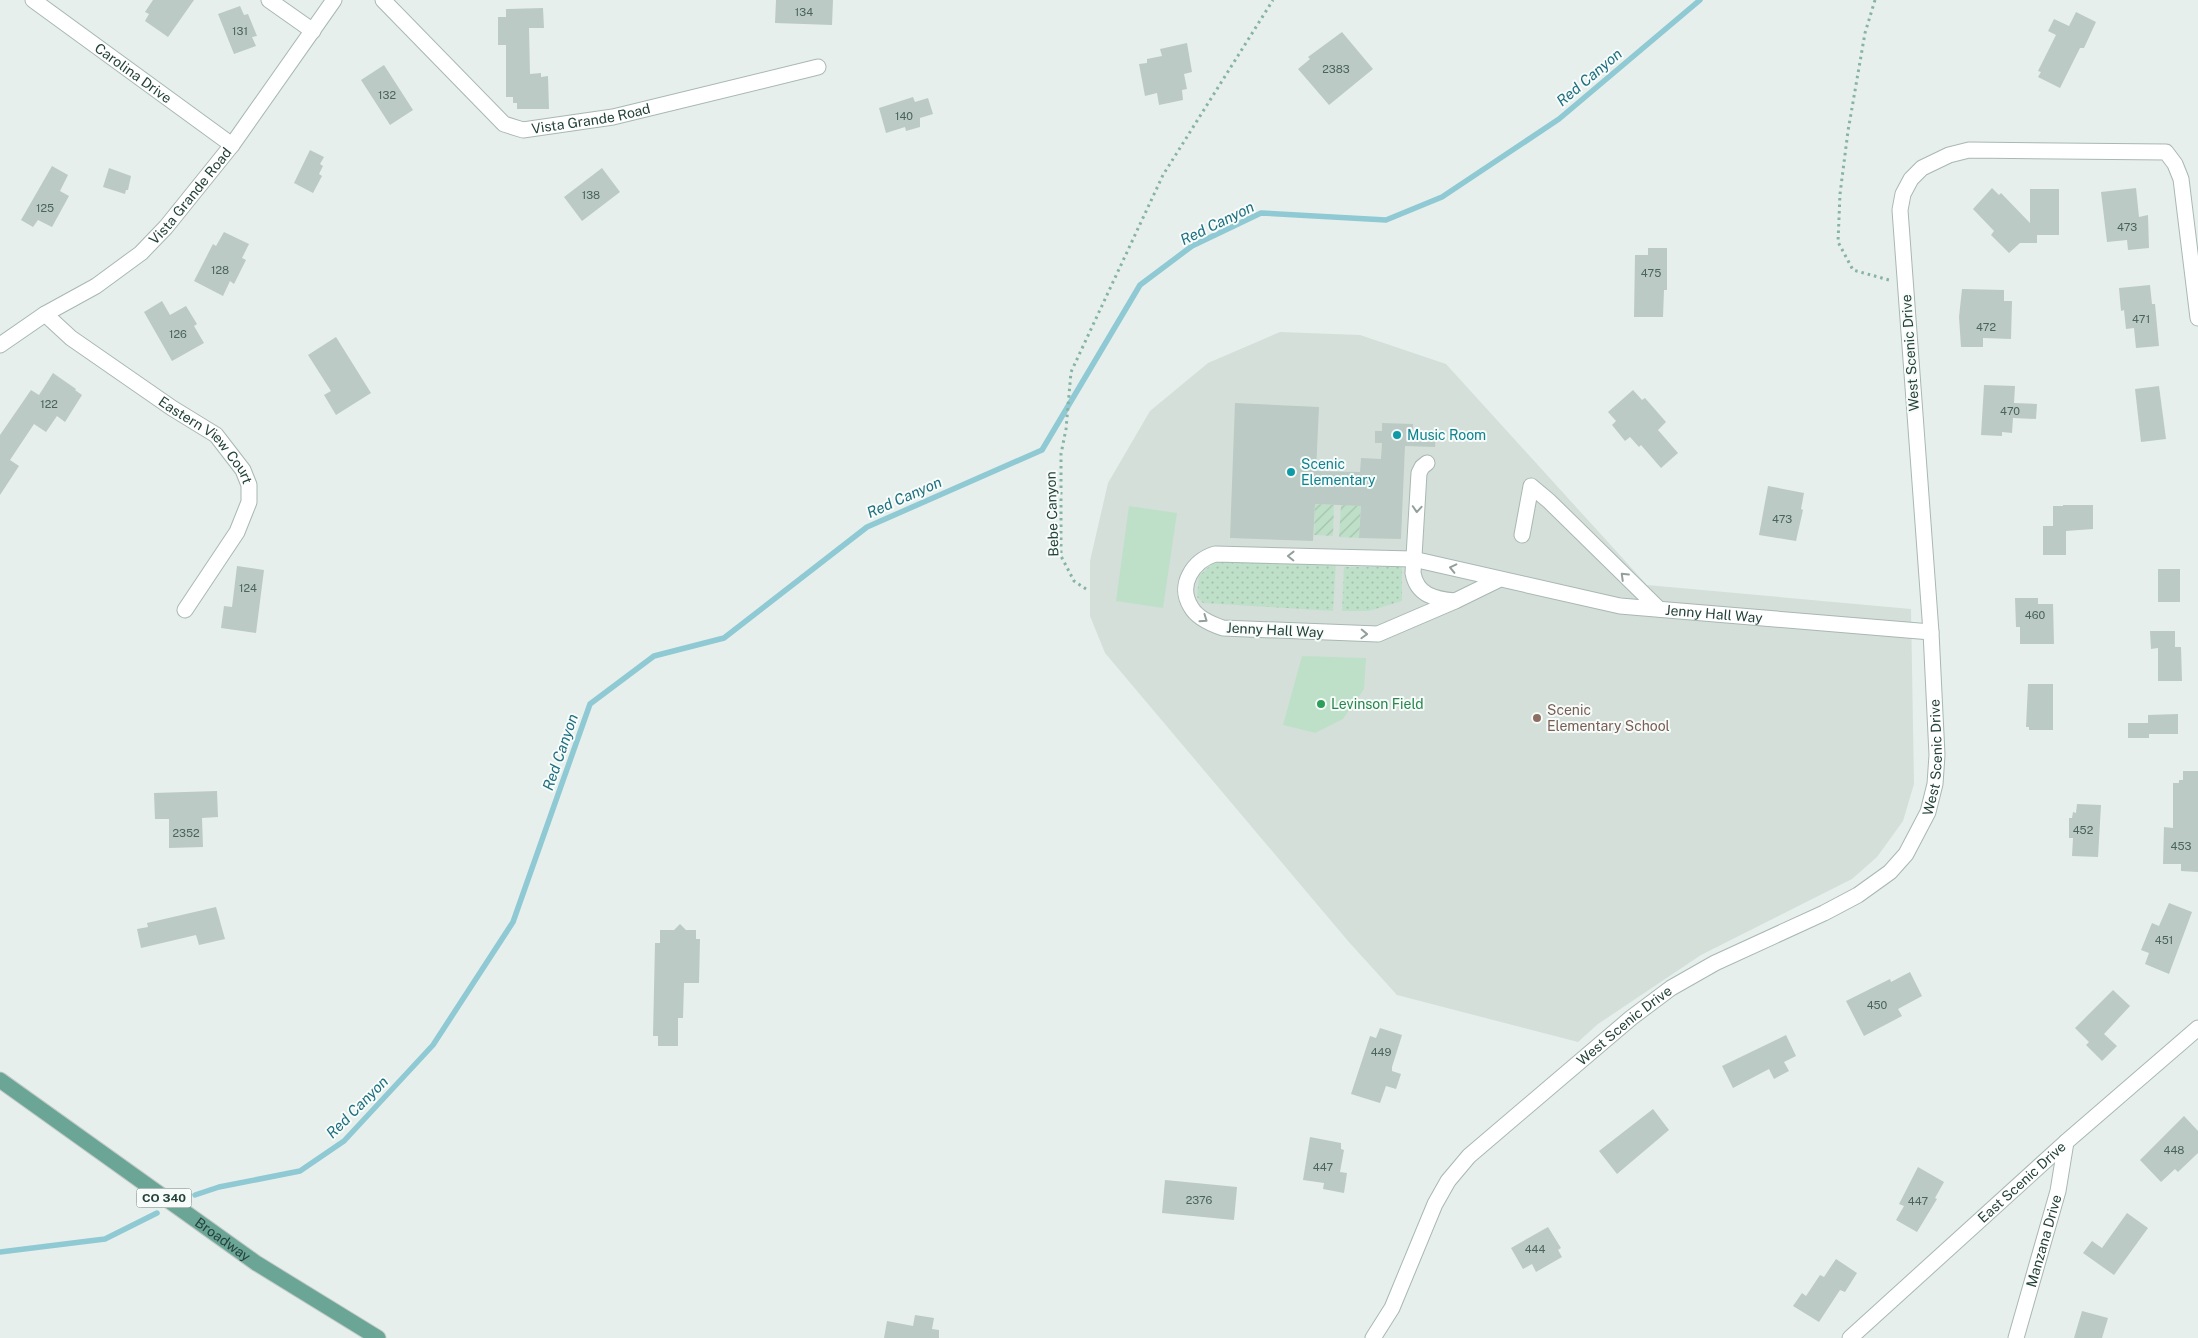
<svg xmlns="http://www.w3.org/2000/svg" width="2198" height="1338" font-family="'Public Sans',sans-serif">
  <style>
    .built { fill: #d4dfda }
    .grass { fill: url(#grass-dots) }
    .park { fill: #bfe0c8 }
    .garden { fill: url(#garden-furrows) }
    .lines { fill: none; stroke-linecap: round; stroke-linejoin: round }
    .stream { stroke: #8ec9d4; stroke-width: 5.5 }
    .building { fill: #bbcac4 }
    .minor-casing { stroke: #a8b8b2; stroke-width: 17 }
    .major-casing { stroke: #c2cac8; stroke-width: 17 }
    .path { stroke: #86b3a5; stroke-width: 3; stroke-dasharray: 2.5 4; stroke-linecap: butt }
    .minor { stroke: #fff; stroke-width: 15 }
    .major { stroke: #6aa596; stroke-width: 15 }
    .oneway { stroke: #92a09c }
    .culture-dot { fill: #0f9aa8; stroke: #f7fbf9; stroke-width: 2 }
    .leisure-dot { fill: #2e9e5b; stroke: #f7fbf9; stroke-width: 2 }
    .education-dot { fill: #8d6e63; stroke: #f7fbf9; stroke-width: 2 }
    .labels { text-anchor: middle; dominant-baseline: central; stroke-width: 4; stroke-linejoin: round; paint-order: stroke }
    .number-label { font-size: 11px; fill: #4a645c }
    .shield { fill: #f7fbf9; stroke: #637a73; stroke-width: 1 }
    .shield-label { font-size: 12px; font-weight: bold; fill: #24423a }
    .street-label { font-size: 14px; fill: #24423a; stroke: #f7fbf9 }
    .culture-label { font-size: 14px; fill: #0d838f; stroke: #f7fbf9; text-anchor: start }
    .leisure-label { font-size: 14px; fill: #27864d; stroke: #f7fbf9; text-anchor: start }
    .education-label { font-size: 14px; fill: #785e54; stroke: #f7fbf9; text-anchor: start }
    .water-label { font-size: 15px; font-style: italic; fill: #1c6f80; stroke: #f7fbf9 }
  </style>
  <defs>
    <pattern id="grass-dots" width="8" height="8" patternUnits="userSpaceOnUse" patternTransform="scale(1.25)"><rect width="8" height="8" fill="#bfe0c8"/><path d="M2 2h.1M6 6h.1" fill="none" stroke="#a4c1ad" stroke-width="1.8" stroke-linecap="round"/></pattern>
    <pattern id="garden-furrows" width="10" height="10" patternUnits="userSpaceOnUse" patternTransform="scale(1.25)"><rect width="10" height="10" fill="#bfe0c8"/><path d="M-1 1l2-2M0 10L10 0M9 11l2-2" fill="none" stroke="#a4c1ad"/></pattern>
  </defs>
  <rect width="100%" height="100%" fill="#e6efeb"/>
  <!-- built -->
  <path class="built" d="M 1280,332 L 1360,335 L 1446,364 L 1647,585 L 1911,609 L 1914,784 L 1903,821 L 1877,857 L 1852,879 L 1701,955 L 1598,1024 L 1578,1042 L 1397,995 L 1348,941 L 1105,653 L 1090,616 L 1090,561 L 1108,483 L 1150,411 L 1208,363 Z"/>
  <!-- grass -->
  <g class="grass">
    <path d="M 1227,560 L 1336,563 L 1333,611 L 1203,603 L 1197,597 L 1199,576 L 1213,563 Z"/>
    <path d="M 1344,567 L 1402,567 L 1402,601 L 1369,611 L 1342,611 Z"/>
  </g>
  <!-- park -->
  <g class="park">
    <path d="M 1129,506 L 1177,513 L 1163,608 L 1116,601 Z"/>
    <path d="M 1302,656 L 1366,658 L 1364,689 L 1343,719 L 1315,733 L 1283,725 Z"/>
  </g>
  <!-- garden -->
  <g class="garden">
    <path d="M 1315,504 L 1334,505 L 1333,536 L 1314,535 Z"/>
    <path d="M 1341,505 L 1361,506 L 1359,538 L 1339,537 Z"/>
  </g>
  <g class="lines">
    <!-- stream -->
    <g class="stream">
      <path d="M 195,1195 L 219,1187 L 300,1171 L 344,1141 L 433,1045 L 513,922 L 590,704 L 654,656 L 724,638 L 867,527 L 1042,450 L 1140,285 L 1192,246 L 1261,213 L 1386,220 L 1442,197 L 1559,119 L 1700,0"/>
      <path d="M 0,1252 L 105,1239 L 157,1213"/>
    </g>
  </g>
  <!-- building -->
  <g class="building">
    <path d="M 153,0 L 194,0 L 168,37 L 145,21 L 149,14 L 145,12 Z"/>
    <path d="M 776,0 L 833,0 L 832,25 L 775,23 Z"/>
    <path d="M 240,6 L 244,15 L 248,14 L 257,36 L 252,37 L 256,46 L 234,54 L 218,14 Z"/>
    <path d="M 543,8 L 544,28 L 529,28 L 530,74 L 541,73 L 541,77 L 548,76 L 549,109 L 517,109 L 517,103 L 513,103 L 513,97 L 506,97 L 506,45 L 498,45 L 498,17 L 506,17 L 506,9 Z"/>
    <path d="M 2076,12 L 2096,22 L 2084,48 L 2080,48 L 2060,88 L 2038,77 L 2041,72 L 2038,71 L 2056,35 L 2048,31 L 2054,19 L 2069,26 Z"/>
    <path d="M 1342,32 L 1373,69 L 1329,105 L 1298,69 L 1310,59 L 1308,57 Z"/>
    <path d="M 1187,43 L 1192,72 L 1184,74 L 1187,89 L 1182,90 L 1183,100 L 1159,105 L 1157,93 L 1145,96 L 1139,64 L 1147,63 L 1147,59 L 1162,56 L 1160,49 Z"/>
    <path d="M 384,65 L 413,110 L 390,125 L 361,80 Z"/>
    <path d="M 913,97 L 915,102 L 928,98 L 933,114 L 920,118 L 920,127 L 906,131 L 905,127 L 886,133 L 879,108 Z"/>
    <path d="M 310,150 L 324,157 L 320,164 L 323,166 L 319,174 L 322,176 L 313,193 L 294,183 Z"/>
    <path d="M 52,166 L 68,175 L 60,191 L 69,196 L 52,227 L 38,220 L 33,227 L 21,220 Z"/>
    <path d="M 109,168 L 131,176 L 128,190 L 126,190 L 125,194 L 103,187 Z"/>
    <path d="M 602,168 L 620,192 L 582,221 L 564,197 Z"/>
    <path d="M 1992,188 L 1999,195 L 2001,193 L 2030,223 L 2030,189 L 2059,189 L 2059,235 L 2037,235 L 2037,243 L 2020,243 L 2009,253 L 1991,235 L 1994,231 L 1973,209 Z"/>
    <path d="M 2136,188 L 2139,217 L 2148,215 L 2149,248 L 2128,250 L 2127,240 L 2107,242 L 2101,192 Z"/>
    <path d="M 224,232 L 249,244 L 242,258 L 246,260 L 234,284 L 230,281 L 223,296 L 194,281 L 213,244 L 216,246 Z"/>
    <path d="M 1648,248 L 1667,248 L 1667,290 L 1664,290 L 1663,317 L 1634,317 L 1635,255 L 1648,255 Z"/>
    <path d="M 2150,285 L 2152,304 L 2155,304 L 2159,346 L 2136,348 L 2134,328 L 2126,329 L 2124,310 L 2121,311 L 2119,288 Z"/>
    <path d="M 1962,289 L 2004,290 L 2004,301 L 2012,301 L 2011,339 L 1983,338 L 1983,347 L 1961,347 L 1959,317 Z"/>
    <path d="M 162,301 L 170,315 L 186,306 L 197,324 L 194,326 L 204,343 L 172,361 L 144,312 Z"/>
    <path d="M 336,337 L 371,393 L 336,415 L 324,395 L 331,391 L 308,355 Z"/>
    <path d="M 53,373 L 76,389 L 75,390 L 82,395 L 65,422 L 57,416 L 46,432 L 34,424 L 10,460 L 19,466 L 0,495 L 0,435 L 31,390 L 39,395 Z"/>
    <path d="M 1984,385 L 2015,386 L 2014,403 L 2037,404 L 2036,419 L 2013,418 L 2012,433 L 2002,432 L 2002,436 L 1981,435 Z"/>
    <path d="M 2159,386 L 2166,439 L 2141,442 L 2135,389 Z"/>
    <path d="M 1633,390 L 1642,400 L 1645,398 L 1666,422 L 1658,430 L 1678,453 L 1661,468 L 1641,445 L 1639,447 L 1630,437 L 1625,441 L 1612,425 L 1616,421 L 1608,412 Z"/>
    <path d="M 1235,403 L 1319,407 L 1316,471 L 1360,472 L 1361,458 L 1381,459 L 1382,443 L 1375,443 L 1375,431 L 1382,431 L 1382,423 L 1413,424 L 1413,432 L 1436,433 L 1435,447 L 1405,446 L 1401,539 L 1359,538 L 1361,506 L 1315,504 L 1313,541 L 1230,538 Z"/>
    <path d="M 1768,486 L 1804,493 L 1801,509 L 1803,510 L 1796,541 L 1759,535 Z"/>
    <path d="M 2063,505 L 2093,505 L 2093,529 L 2066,531 L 2066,555 L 2043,555 L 2043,526 L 2053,526 L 2053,506 L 2063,506 Z"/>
    <path d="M 237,566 L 264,570 L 256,633 L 221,628 L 224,606 L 232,607 Z"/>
    <rect x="2158" y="569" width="22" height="33"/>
    <path d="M 2015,598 L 2038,598 L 2038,604 L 2053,604 L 2054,644 L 2020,644 L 2020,627 L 2016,627 Z"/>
    <path d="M 2150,631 L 2175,631 L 2175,647 L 2181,647 L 2182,681 L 2158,681 L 2158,648 L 2151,649 Z"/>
    <path d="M 2028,684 L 2053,684 L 2053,730 L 2029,730 L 2029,727 L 2026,727 Z"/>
    <path d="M 2178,714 L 2178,734 L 2149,734 L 2149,738 L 2128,738 L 2128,723 L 2148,723 L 2148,715 Z"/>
    <path d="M 2183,771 L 2198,771 L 2198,872 L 2181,871 L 2181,864 L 2163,864 L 2164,827 L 2173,828 L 2173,783 L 2179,783 L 2179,780 L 2183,780 Z"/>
    <path d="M 217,791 L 218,817 L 202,818 L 203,847 L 169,848 L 169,819 L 155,819 L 154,793 Z"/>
    <path d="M 2077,804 L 2101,805 L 2098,857 L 2072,856 L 2073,838 L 2069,838 L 2069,818 L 2072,818 L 2073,812 L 2076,813 Z"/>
    <path d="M 2169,903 L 2192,912 L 2169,974 L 2145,964 L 2149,953 L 2141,950 L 2152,923 L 2159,926 Z"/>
    <path d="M 216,907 L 225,939 L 199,945 L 196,935 L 141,948 L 137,929 L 148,927 L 147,923 Z"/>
    <path d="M 680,924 L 686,930 L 696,930 L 696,939 L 700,939 L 699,983 L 684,983 L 683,1018 L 678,1018 L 678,1046 L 658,1046 L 658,1036 L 653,1036 L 655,943 L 660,943 L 660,930 L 674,930 Z"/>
    <path d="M 1910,972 L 1922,996 L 1898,1009 L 1902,1016 L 1864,1036 L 1846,1001 L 1890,979 L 1891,982 Z"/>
    <path d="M 2113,990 L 2130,1006 L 2104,1034 L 2117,1046 L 2102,1061 L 2086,1045 L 2089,1042 L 2075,1028 Z"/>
    <path d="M 1380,1028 L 1402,1035 L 1392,1067 L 1392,1071 L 1401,1074 L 1396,1089 L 1386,1086 L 1380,1103 L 1351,1094 L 1370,1036 L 1376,1038 Z"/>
    <path d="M 1786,1035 L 1796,1056 L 1784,1062 L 1789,1071 L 1774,1079 L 1769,1069 L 1733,1088 L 1722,1066 Z"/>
    <path d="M 1653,1109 L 1669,1130 L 1617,1174 L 1599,1151 Z"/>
    <path d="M 2184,1116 L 2198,1131 L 2198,1153 L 2178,1172 L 2175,1169 L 2161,1182 L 2140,1160 Z"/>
    <path d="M 1310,1137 L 1341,1143 L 1341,1149 L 1344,1150 L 1340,1172 L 1347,1173 L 1344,1193 L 1323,1189 L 1324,1183 L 1303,1180 Z"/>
    <path d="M 1918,1167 L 1944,1182 L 1935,1198 L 1937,1199 L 1917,1232 L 1896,1220 L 1904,1206 L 1899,1204 Z"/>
    <path d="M 1165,1180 L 1237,1187 L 1234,1220 L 1162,1213 Z"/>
    <path d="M 2127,1213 L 2148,1228 L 2114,1275 L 2083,1253 L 2092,1241 L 2102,1248 Z"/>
    <path d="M 1548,1227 L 1561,1248 L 1558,1250 L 1562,1257 L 1536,1272 L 1532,1264 L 1523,1269 L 1511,1248 Z"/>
    <path d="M 1836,1259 L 1857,1273 L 1845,1292 L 1840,1290 L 1819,1322 L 1793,1306 L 1802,1293 L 1806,1296 L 1820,1275 L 1824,1277 Z"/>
    <path d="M 2082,1311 L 2108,1318 L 2102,1338 L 2074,1338 Z"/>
    <path d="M 915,1315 L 934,1318 L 932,1329 L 939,1330 L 939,1338 L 884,1338 L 887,1321 L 913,1326 Z"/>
  </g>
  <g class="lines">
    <!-- minor casing -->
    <g class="minor-casing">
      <g id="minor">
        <path id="s1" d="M 33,0 L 232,145"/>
        <path d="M 269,0 L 313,31"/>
        <path id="s2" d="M 383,0 L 504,124 L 523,130 L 613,117 L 818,67"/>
        <path id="s3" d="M 45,314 L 71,338 L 172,408 L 216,435 L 243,470 L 249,485 L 249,502 L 237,532 L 185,610"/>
        <path id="s4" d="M 0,345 L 45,314 L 96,286 L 141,253 L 166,227 L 232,145 L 334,0"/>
        <path d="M 1427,463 L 1422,467 L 1419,473 L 1413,573 C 1417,595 1434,599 1455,601"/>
        <path d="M 1522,535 L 1531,486 L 1549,501 L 1659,609"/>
        <path id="s5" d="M 1500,579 L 1455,601 L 1378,634 L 1223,628 C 1211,624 1197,618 1191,607 C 1177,585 1193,561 1215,554 L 1413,559 L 1620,606 L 1931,632"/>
        <path id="s6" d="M 1373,1338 L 1392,1308 L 1435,1204 L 1448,1181 L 1469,1156 L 1631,1018 L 1671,988 L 1715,963 L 1824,913 L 1858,895 L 1890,872 L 1906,854 L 1928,812 L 1935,784 L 1937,755 L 1931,632 L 1900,210 L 1903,194 L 1911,179 L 1922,168 L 1949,155 L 1969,150 L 2166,152 L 2175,164 L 2181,179 L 2198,318"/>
        <path id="s7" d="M 1850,1338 L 2066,1142 L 2198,1028"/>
        <path id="s8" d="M 2016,1338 L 2058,1191 L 2066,1142"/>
      </g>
    </g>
    <!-- major casing -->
    <g class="major-casing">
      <g id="major">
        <path id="s9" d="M 0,1080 L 256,1263 L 378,1338"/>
      </g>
    </g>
    <!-- path -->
    <g class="path">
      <path d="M 1875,0 L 1865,33 L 1848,131 L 1840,194 L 1838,242 L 1853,270 L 1889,280"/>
      <path d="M 1086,589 L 1074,581 L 1061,556 L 1061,454 L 1066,429 L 1071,372 L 1163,175 L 1273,0"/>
    </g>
    <!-- minor -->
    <use href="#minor" class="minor"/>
    <!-- major -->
    <use href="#major" class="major"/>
  </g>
  <!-- one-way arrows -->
  <defs><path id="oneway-chevron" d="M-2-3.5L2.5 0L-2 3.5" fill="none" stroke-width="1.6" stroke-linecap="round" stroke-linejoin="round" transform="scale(1.25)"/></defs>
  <g class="oneway">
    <use href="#oneway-chevron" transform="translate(1417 509) rotate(94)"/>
    <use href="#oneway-chevron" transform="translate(1291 556) rotate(-179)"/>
    <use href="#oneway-chevron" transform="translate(1453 568) rotate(-167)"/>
    <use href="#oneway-chevron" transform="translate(1624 576) rotate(-136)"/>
    <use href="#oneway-chevron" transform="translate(1204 619) rotate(35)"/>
    <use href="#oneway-chevron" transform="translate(1364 634) rotate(2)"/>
  </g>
  <!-- markers -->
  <g class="culture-dot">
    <circle cx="1397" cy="435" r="5"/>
    <circle cx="1291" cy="472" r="5"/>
  </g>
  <circle class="leisure-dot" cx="1321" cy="704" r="5"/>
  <circle class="education-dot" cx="1537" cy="718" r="5"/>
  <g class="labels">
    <!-- number labels -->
    <g class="number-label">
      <text x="804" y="12">134</text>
      <text x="240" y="31">131</text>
      <text x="1336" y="69">2383</text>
      <text x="387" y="95">132</text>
      <text x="904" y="116">140</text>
      <text x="591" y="195">138</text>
      <text x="45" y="208">125</text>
      <text x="2127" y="227">473</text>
      <text x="220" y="270">128</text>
      <text x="1651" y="273">475</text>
      <text x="2141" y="319">471</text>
      <text x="1986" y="327">472</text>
      <text x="178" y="334">126</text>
      <text x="49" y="404">122</text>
      <text x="2010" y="411">470</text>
      <text x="1782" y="519">473</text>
      <text x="248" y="588">124</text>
      <text x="2035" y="615">460</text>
      <text x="2083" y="830">452</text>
      <text x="186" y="833">2352</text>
      <text x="2181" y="846">453</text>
      <text x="2164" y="940">451</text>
      <text x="1877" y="1005">450</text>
      <text x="1381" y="1052">449</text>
      <text x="2174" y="1150">448</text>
      <text x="1323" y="1167">447</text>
      <text x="1199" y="1200">2376</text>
      <text x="1918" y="1201">447</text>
      <text x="1535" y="1249">444</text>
    </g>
    <!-- shield labels -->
    <rect class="shield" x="136.5" y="1188.5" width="55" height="19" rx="4"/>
    <g class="shield-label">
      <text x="164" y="1198">CO 340</text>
    </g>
    <!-- street labels -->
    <g class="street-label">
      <text stroke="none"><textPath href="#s1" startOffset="124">Carolina Drive</textPath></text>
      <text stroke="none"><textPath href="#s2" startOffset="262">Vista Grande Road</textPath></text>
      <text stroke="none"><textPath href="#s4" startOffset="244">Vista Grande Road</textPath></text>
      <text transform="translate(1910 353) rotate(-94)">West Scenic Drive</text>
      <text stroke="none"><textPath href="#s3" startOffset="206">Eastern View Court</textPath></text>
      <text transform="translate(1052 514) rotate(-92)">Bebe Canyon</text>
      <text stroke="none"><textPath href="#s5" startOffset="900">Jenny Hall Way</textPath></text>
      <text transform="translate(1275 630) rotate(3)">Jenny Hall Way</text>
      <text stroke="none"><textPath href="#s6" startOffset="845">West Scenic Drive</textPath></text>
      <text stroke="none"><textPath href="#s6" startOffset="410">West Scenic Drive</textPath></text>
      <text stroke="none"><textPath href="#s7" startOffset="232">East Scenic Drive</textPath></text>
      <text stroke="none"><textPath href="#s9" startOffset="274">Broadway</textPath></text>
      <text stroke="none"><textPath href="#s8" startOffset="101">Manzana Drive</textPath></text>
    </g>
    <!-- culture labels -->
    <g class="culture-label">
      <text x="1407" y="435">Music Room</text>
      <text x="1301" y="464">Scenic<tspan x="1301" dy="16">Elementary</tspan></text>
    </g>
    <!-- leisure labels -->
    <g class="leisure-label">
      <text x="1331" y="704">Levinson Field</text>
    </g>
    <!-- education labels -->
    <g class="education-label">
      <text x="1547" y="710">Scenic<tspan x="1547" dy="16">Elementary School</tspan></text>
    </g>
    <!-- water labels -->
    <g class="water-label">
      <text transform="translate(1589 77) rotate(-40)">Red Canyon</text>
      <text transform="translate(1217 223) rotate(-26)">Red Canyon</text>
      <text transform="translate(904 497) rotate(-24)">Red Canyon</text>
      <text transform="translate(560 752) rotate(-71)">Red Canyon</text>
      <text transform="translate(357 1107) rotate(-45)">Red Canyon</text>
    </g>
  </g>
</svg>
